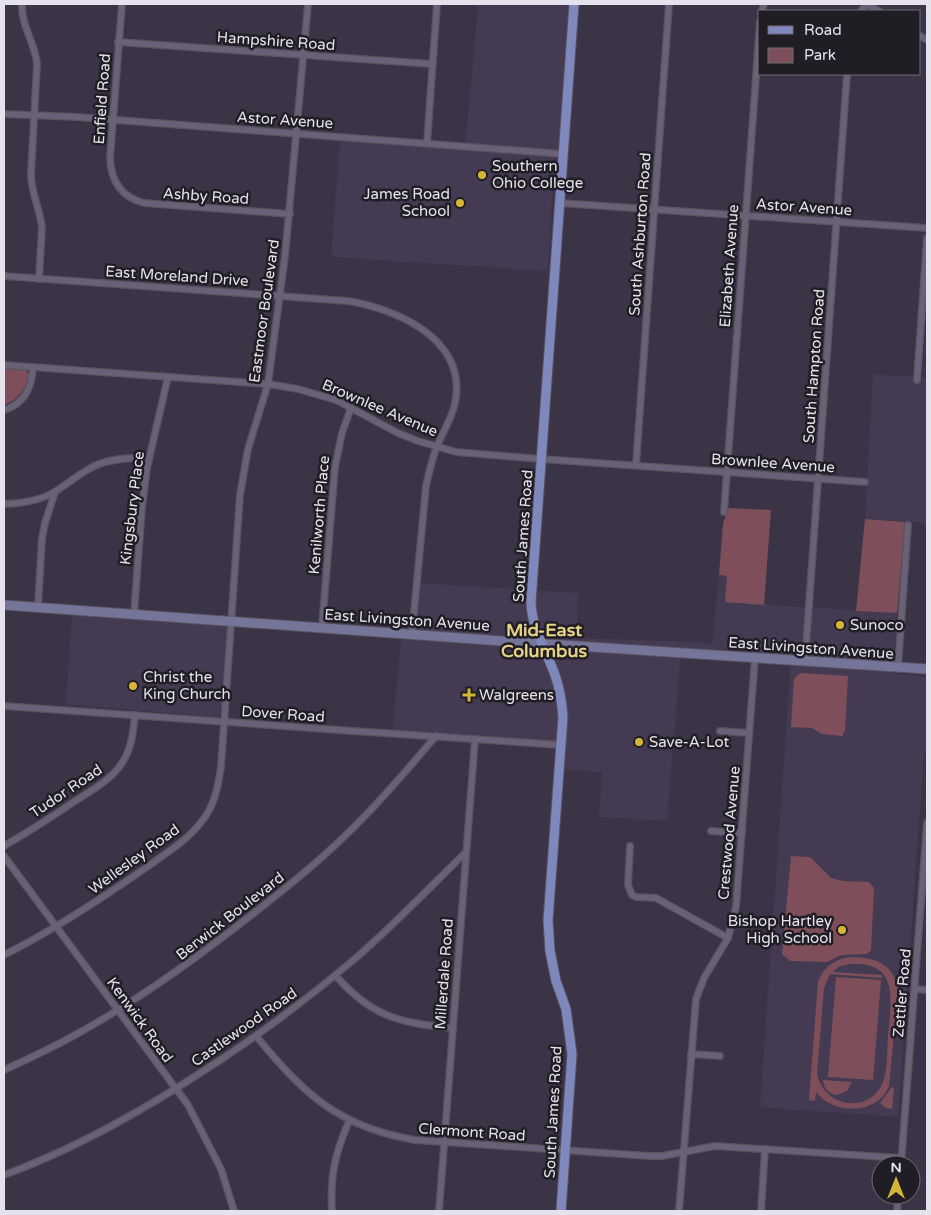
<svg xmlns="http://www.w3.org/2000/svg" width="931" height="1215" font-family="'Varela Round',sans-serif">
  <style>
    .built { fill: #443b53 }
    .green { fill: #7e4f5a; fill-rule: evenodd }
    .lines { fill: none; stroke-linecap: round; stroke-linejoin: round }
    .minor-casing { stroke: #595362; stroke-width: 8 }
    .secondary-casing { stroke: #595362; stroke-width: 11 }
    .primary-casing { stroke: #595362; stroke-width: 11 }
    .minor { stroke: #696276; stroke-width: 5.5 }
    .secondary { stroke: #747599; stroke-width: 9 }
    .primary { stroke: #7f88bc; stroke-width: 9 }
    .poi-dot { fill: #d3b635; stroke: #201d25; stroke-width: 2 }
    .labels { text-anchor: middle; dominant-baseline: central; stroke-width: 5; stroke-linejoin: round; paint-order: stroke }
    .street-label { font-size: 15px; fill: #e6e2ed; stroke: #201d25 }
    .poi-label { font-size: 15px; fill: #e6e2ed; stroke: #201d25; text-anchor: start }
    .quarter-label { font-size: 18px; font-weight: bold; fill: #e5d284; stroke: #201d25 }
  </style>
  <rect width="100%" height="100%" fill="#3b3446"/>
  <!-- built -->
  <g class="built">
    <path d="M 478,4 L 574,4 L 563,158 L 555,158 L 554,160 L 548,271 L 331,257 L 340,141 L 465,150 Z"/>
    <path d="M 873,374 L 927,378 L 927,523 L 865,519 Z"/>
    <path d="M 719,575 L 727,576 L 726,602 L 897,613 L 893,674 L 927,677 L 927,753 L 924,753 L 898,1117 L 760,1107 L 791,660 L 681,652 L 667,821 L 599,817 L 602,772 L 560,769 L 562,744 L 392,733 L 402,631 L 411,632 L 416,583 L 578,593 L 577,638 L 689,642 L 712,644 Z"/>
    <path d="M 72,614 L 223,626 L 227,628 L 220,714 L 218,717 L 66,704 Z"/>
  </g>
  <!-- green -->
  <g class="green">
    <path d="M 4,368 L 26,370 L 29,374 C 26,389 18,400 4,405 Z"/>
    <path d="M 728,508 L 771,510 L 764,605 L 725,602 L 727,576 L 719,575 L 723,524 Z"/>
    <path d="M 865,519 L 905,522 L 897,613 L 856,611 Z"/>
    <path d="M 800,673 L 848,676 L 845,731 L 842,736 L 822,734 L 812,728 L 791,727 L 794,679 Z"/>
    <path d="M 791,856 L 810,857 L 831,878 L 843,881 L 869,882 L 874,888 L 871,950 L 867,954 L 841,955 L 827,962 L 790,961 L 782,954 Z"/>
    <path d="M 852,957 C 875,957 895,965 898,990 L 889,1086 C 878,1115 833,1115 816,1092 L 815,1101 L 809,1100 L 818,982 C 824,966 836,958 852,957 ZM 850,964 C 900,961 891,1001 888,1036 C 887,1051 888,1068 883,1082 C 870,1115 823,1108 817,1073 L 824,988 L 830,974 L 882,978 L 882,975 L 833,972 L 838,967 Z"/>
    <path d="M 836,977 L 881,980 L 873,1080 L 828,1077 Z"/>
    <path d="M 823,1080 L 852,1082 L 847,1091 L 837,1095 C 829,1094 824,1089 823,1080 Z"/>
    <path d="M 892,1087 L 894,1088 L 892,1109 L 886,1108 L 880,1103 Z"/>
  </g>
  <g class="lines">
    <!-- minor casing -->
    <g class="minor-casing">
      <g id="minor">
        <path d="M 22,4 C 21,26 35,42 37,64 L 31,174 C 31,193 40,209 42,228 L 39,279"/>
        <path d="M 122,4 L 110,158 C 111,181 121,197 144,203 L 290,214"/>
        <path d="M 866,4 L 879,11"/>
        <path d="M 762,11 L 764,4"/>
        <path d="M 861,11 L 866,4"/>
        <path d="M 920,36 L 927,40"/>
        <path d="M 118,42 L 432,64"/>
        <path d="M 4,114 L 77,117 L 563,154"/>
        <path d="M 427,143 L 437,4"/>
        <path d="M 560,203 L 927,228"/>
        <path d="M 4,276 L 348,301 C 398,309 468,340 455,403 C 452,418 443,432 437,446 C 432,459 429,472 426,486 L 412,633"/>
        <path d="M 4,365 L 268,384 L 298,389 L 336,400 L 398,433 L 418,441 L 456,452 L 541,459 L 865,482"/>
        <path d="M 917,380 L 927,238"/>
        <path d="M 4,410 C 24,404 32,387 33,367"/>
        <path d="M 636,465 L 669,4"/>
        <path d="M 4,504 C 21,504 42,500 56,491 C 71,482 83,470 99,464 C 115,458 133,458 149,457"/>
        <path d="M 724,512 L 760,22"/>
        <path d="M 38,607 L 42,538 L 45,523 L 55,492"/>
        <path d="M 134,614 L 142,507 L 147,468 L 168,377"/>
        <path d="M 322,627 L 335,467 L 342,433 L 351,408"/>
        <path d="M 805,661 L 847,74"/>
        <path d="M 898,667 L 908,525"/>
        <path d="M 4,706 L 353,731 L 562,745"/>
        <path d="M 720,731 L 749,733"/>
        <path d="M 711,831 L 742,833"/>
        <path d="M 4,846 C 28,832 52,817 75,801 C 92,790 111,780 122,763 C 132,748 133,732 135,715"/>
        <path d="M 630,846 L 628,885 L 632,895 L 636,897 L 656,898 L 728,938"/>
        <path d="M 4,856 L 188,1105 L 221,1169 L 234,1211"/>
        <path d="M 4,955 C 54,930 101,899 147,867 C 166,853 188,840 202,821 C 215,805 218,786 221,767 L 240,495 L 248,449 L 268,384 L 285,256 L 308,4"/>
        <path d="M 335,975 C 372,1017 399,1023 453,1028"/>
        <path d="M 915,989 L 927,990"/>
        <path d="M 256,1036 C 304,1094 338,1127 415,1140 L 649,1156 L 662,1156 L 715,1146 L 901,1158"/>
        <path d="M 691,1054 L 720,1056"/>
        <path d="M 4,1070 C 28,1059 52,1048 75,1035 C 139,1000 197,958 254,913 C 291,884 327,855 360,821 C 387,794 411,765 436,736"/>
        <path d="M 901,1165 L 927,823"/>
        <path d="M 4,1175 C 67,1152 126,1120 183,1084 C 244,1046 302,1004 357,957 C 395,924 430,887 466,852"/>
        <path d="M 332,1211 C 330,1175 335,1154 349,1121"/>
        <path d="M 439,1211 L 475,739"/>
        <path d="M 679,1211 L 696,999 L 704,978 L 728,938 L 736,907 L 755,657"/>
        <path d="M 761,1211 L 765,1149"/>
        <path d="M 897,1211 L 898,1195"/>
      </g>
    </g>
    <!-- secondary casing -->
    <g class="secondary-casing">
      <path id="secondary" d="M 4,605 L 502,641 L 927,669"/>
    </g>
    <!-- primary casing -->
    <g class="primary-casing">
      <path id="primary" d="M 561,1211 L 572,1054 L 566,1009 L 556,981 L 550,951 L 548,920 L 563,717 C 562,703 560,689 555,675 C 546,649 532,631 531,602 L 574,4"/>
    </g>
    <!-- minor -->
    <use href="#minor" class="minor"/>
    <!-- secondary -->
    <use href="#secondary" class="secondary"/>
    <!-- primary -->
    <use href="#primary" class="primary"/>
  </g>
  <!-- markers -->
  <g class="poi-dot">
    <circle cx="482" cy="175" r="5"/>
    <circle cx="460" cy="203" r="5"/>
    <circle cx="840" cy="625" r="5"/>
    <circle cx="133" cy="686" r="5"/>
    <path d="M466.5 687.5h5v5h5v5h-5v5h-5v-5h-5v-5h5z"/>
    <circle cx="639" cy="742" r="5"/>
    <circle cx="842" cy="930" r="5"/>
  </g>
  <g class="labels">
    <!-- street labels -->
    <g class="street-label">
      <text transform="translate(276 41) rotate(4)">Hampshire Road</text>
      <text transform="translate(102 99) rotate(-86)">Enfield Road</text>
      <text transform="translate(285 120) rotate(4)">Astor Avenue</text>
      <text transform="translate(206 196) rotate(4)">Ashby Road</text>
      <text transform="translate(804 207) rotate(4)">Astor Avenue</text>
      <text transform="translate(640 234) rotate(-86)">South Ashburton Road</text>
      <text transform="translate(729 266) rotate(-86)">Elizabeth Avenue</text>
      <text transform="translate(177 276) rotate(4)">East Moreland Drive</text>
      <text transform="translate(264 311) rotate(-82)">Eastmoor Boulevard</text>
      <text transform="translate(814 366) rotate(-86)">South Hampton Road</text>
      <text transform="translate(380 408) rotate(23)">Brownlee Avenue</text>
      <text transform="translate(773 463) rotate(4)">Brownlee Avenue</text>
      <text transform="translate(132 508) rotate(-83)">Kingsbury Place</text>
      <text transform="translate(319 515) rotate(-85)">Kenilworth Place</text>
      <text transform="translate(523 536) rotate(-86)">South James Road</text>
      <text transform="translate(407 620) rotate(4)">East Livingston Avenue</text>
      <text transform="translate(811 648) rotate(4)">East Livingston Avenue</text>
      <text transform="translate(283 714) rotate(4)">Dover Road</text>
      <text transform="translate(66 791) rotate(-34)">Tudor Road</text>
      <text transform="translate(729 833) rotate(-85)">Crestwood Avenue</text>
      <text transform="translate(134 859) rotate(-36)">Wellesley Road</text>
      <text transform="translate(230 916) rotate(-38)">Berwick Boulevard</text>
      <text transform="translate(444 974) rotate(-86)">Millerdale Road</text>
      <text transform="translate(902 993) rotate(-85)">Zettler Road</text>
      <text transform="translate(140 1020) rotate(54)">Kenwick Road</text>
      <text transform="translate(244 1027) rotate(-35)">Castlewood Road</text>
      <text transform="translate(553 1112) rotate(-87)">South James Road</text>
      <text transform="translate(472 1132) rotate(4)">Clermont Road</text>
    </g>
    <!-- poi labels -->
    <g class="poi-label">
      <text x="492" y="166">Southern<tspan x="492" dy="17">Ohio College</tspan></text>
      <text x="450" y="194" text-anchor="end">James Road<tspan x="450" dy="17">School</tspan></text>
      <text x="850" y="625">Sunoco</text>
      <text x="143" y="677">Christ the<tspan x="143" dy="17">King Church</tspan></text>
      <text x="479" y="695">Walgreens</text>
      <text x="649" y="742">Save-A-Lot</text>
      <text x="832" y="921" text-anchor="end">Bishop Hartley<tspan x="832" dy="17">High School</tspan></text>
    </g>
    <!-- quarter labels -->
    <g class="quarter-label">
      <text x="544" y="630">Mid-East<tspan x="544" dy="21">Columbus</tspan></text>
    </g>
  </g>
  <!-- border -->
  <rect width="931" height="1215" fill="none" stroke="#e6e2ed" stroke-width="10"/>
  <!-- legend -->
  <rect x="758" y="10" width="162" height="65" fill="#201d25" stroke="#6f6c75"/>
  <rect x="768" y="26" width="25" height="8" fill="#7f88bc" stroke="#6f6c75"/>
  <text x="804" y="35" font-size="15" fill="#e6e2ed">Road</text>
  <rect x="768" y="48" width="25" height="15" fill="#7e4f5a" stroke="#6f6c75"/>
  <text x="804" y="60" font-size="15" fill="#e6e2ed">Park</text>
  <!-- north arrow -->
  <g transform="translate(896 1180)"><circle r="24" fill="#201d25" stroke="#6f6c75"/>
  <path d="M0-4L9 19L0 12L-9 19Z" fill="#d3b635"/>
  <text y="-8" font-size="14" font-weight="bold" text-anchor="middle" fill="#e6e2ed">N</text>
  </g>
</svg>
